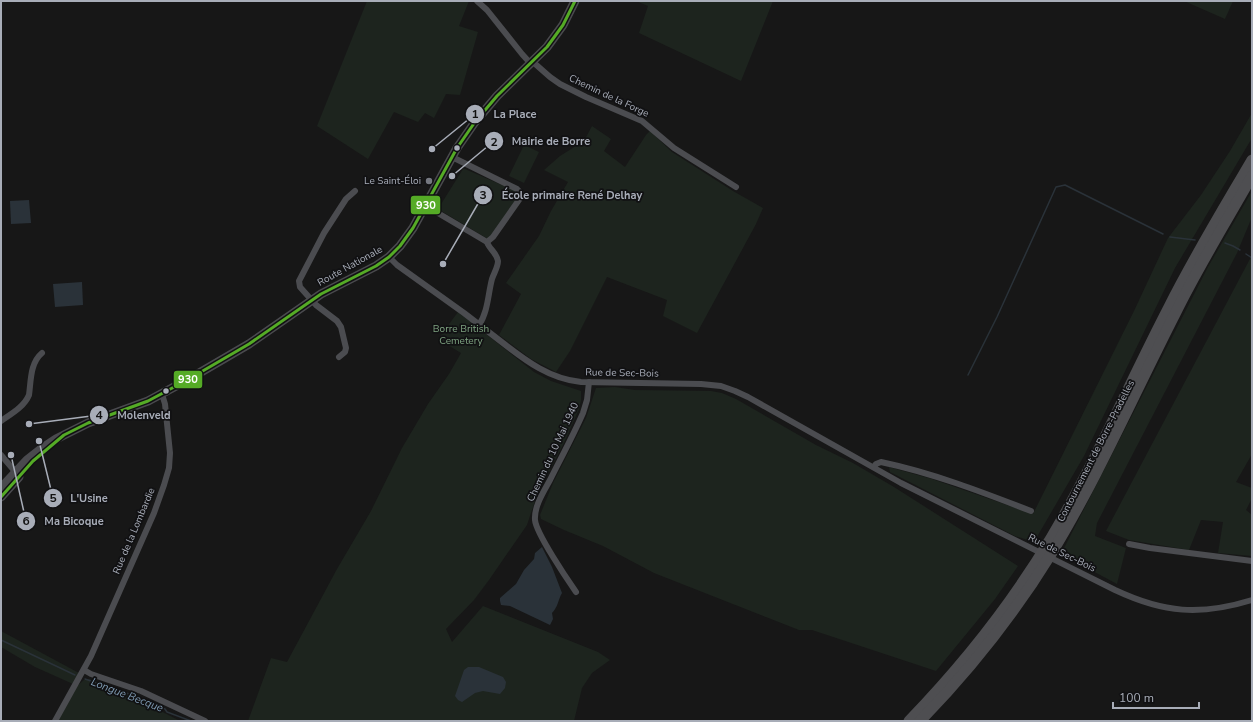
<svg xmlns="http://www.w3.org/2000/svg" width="1253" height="722" font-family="'Nunito Sans',sans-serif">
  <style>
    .green { fill: #1d241e }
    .water { fill: #2a3239 }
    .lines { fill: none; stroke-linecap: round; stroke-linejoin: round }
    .stream { stroke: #2a3239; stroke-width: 1.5 }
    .street { stroke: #4b4c50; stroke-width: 6 }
    .secondary { stroke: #4a4a4e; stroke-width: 9 }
    .highway { stroke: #4e4e51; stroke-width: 11 }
    .bus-1-casing { stroke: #111113; stroke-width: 6 }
    .bus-1 { stroke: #55ab26; stroke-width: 3 }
    .bus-dot { fill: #a8adb8; stroke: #111113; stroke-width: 1.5 }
    .poi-dot { fill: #757880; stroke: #111113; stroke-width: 1.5 }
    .labels { text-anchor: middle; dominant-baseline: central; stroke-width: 3.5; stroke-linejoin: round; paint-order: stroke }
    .street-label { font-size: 10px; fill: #a8adb8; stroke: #111113 }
    .poi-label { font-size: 10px; fill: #a8adb8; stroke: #111113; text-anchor: end }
    .park-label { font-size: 10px; fill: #7fa381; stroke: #111113 }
    .water-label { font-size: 11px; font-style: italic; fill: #7f9bb3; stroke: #111113 }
    .leader { fill: none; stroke: #a8adb8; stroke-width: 1.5 }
    .callout-dot { fill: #a8adb8; stroke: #111113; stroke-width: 1.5 }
    .mark-label { font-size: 12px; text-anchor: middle; font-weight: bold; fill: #111 }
    .callout-label { font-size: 11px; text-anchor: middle; font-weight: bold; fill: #a8adb8; stroke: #111113; stroke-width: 3.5; stroke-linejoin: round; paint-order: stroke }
    .line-badge { stroke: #111113; stroke-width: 1.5 }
    .badge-label { font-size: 11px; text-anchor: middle; font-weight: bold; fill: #fff }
  </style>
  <rect width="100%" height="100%" fill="#171717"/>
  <!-- green -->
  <g class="green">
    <path d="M 367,1 L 469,1 L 459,26 L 478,32 L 460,95 L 446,94 L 434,118 L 425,113 L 418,122 L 394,112 L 368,159 L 317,126 Z"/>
    <path d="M 636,1 L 773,1 L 741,81 L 639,33 L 648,6 Z"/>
    <path d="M 1184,1 L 1233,1 L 1225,19 Z"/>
    <path d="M 1252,113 L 1252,138 L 1175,268 L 1084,456 L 1034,542 L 1015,536 L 890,472 L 889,467 L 932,479 L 1033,514 L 1134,311 L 1168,238 L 1201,195 L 1230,151 Z"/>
    <path d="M 592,126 L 611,139 L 604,151 L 625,167 L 646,135 L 650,131 L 672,152 L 733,191 L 763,208 L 756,224 L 697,333 L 663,316 L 667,300 L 607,277 L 570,351 L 556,372 L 531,359 L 499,335 L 521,294 L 506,283 L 539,236 L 551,211 L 568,182 L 544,170 L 560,156 L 584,141 Z"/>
    <path d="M 524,145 L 539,152 L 524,183 L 509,176 Z"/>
    <path d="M 463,169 L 465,169 L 518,192 L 518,196 L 490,238 L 488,239 L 438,209 Z"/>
    <path d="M 1252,191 L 1252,217 L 1237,253 L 1097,523 L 1095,536 L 1126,548 L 1117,584 L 1061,554 L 1208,267 Z"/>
    <path d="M 1251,257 L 1252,257 L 1252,454 L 1236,482 L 1252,488 L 1252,498 L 1246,510 L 1252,515 L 1252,556 L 1218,553 L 1223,522 L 1201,520 L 1189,550 L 1129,540 L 1106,531 Z"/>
    <path d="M 458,312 L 534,372 L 551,381 L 581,391 L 581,400 L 579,409 L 563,445 L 537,495 L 527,525 L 489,580 L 474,600 L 446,629 L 452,642 L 483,606 L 598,652 L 610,660 L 592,673 L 582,688 L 574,721 L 248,721 L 271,658 L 287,662 L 337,569 L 371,511 L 402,448 L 428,404 L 449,374 L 461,353 L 438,339 Z"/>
    <path d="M 615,387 L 635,390 L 711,391 L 722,393 L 736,399 L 816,445 L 853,463 L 894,487 L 1018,566 L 995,599 L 936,671 L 812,630 L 799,630 L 654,573 L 603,546 L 564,530 L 541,519 L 540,515 L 553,483 L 586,418 L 596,388 Z"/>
    <path d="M 1,631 L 79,673 L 73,684 L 35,667 L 1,647 Z"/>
    <path d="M 89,679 L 130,695 L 180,721 L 58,721 L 77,686 L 84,680 Z"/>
  </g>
  <!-- water -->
  <g class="water">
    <path d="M 29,200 L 31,223 L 11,224 L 10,201 Z"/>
    <path d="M 82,282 L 83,305 L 55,307 L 53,284 Z"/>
    <path d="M 542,547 L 552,567 L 562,593 C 558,600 558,607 552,613 L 553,619 L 550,625 L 510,606 L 501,605 L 500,601 L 500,598 L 516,584 L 524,570 L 534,559 L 535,553 Z"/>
    <path d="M 468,667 L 479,667 L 503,677 L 506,682 L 505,688 L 500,694 L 483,691 L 475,693 L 462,702 L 458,700 L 455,696 L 464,670 Z"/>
  </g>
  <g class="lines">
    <!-- stream -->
    <g class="stream">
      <path d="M 1170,237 L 1195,240"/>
      <path d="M 1225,243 L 1233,246 L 1240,250"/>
      <path d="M 1246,254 L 1252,258"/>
      <path d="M 968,375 L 997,317 L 1056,187 L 1065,185 L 1163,234"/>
      <path d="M 1,640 L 75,675"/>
      <path d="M 85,679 L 135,696 L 137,698 L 165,709 L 167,712 L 191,721"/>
    </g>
    <!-- street -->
    <g class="street">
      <path d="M 477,1 L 487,10 L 522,54 L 531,64"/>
      <path d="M 533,62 L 550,77 L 560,84 L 586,97 L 642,121 L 674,148 L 736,187"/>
      <path d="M 426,206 L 487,242 L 493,237 L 521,197 L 521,193 L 517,189 L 452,157"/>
      <path d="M 389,257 L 397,265 C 419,281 442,297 464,313 C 477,323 490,333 503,343 C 526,361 550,379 581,382 L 701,384 L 721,386 L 735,391 L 748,397 L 901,483 L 1115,590 C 1164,613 1200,616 1252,600"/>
      <path d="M 479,325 C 488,312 488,294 492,279 C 494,273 498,267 498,261 C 497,253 489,249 487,242"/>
      <path d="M 339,357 L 345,352 L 346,348 L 341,327 L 337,321 L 316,305 L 300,287 L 299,281 L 324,233 L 346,199 L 355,191"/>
      <path d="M 1,421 C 11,414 24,407 29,395 C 31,381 30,363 42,353"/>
      <path d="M 1,455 L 18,475"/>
      <path d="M 874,467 L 876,464 L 881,462 C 933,473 982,492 1031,511"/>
      <path d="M 1129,544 L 1150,548 L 1252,561"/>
      <path d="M 576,592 C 567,579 536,533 535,520 C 534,506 544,491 550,480 C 561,458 573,436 583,413 L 587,400 L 589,382"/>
      <path d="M 84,670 L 91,674 L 141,691 L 205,721"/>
      <path d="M 55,721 L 91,656 L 154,513 L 164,485 L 169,468 L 170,453 L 165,404 L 162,394"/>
    </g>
    <!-- secondary -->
    <g class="secondary">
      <path d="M 1,488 L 27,460 L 41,449 L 56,439 L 88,423 L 148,401 L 189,379 L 249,344 L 321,294 L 376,266 L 389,257 L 400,246 L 413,228 L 457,148 L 475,122 L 497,96 L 547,47 L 563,25 L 575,1"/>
      <path d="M 1,497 L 19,477"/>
    </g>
    <!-- highway -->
    <g class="highway">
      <path d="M 909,721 C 963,665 1011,605 1051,538 C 1095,464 1129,384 1169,307 C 1194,257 1224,208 1252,160"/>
      <path d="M 920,721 C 970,670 1014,614 1051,554 C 1098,477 1134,394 1175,314 C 1198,267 1226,222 1252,176"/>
    </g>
    <!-- bus-1 casing -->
    <g class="bus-1-casing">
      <path id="bus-1" d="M 1,497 L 33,461 L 64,435 L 88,423 L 148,401 L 189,379 L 249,344 L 321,294 L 376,266 L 389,257 L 400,246 L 413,228 L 457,148 L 475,122 L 497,96 L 547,47 L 563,25 L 575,1"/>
    </g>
    <!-- bus-1 -->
    <use href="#bus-1" class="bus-1"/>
  </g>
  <!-- markers -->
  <g class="bus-dot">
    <circle cx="457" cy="148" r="3.5"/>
    <circle cx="166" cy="391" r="3.5"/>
  </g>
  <circle class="poi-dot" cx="429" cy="181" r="4"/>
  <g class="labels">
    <!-- street labels -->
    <g class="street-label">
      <text transform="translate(609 96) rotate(25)">Chemin de la Forge</text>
      <text transform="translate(350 266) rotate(-29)">Route Nationale</text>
      <text transform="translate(622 373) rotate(1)">Rue de Sec-Bois</text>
      <text transform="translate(1096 451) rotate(-63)">Contournement de Borre-Pradelles</text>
      <text transform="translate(553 452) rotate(-65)">Chemin du 10 Mai 1940</text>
      <text transform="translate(134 531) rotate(-67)">Rue de la Lombardie</text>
      <text transform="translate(1062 553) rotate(26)">Rue de Sec-Bois</text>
    </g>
    <!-- poi labels -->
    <g class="poi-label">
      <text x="421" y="181">Le Saint-Éloi</text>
    </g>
    <!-- park labels -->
    <g class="park-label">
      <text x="461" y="329">Borre British<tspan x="461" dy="12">Cemetery</tspan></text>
    </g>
    <!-- water labels -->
    <g class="water-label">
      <text transform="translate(127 695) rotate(21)">Longue Becque</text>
    </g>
  </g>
  <!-- callouts -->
  <path class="leader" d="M432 149L475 114M452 176L494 141M443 264L483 195M29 424L99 415M39 441L53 498M11 455L26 521"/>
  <g class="callout-dot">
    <circle cx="432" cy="149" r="4"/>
    <circle cx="452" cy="176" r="4"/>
    <circle cx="443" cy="264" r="4"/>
    <circle cx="29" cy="424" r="4"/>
    <circle cx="39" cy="441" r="4"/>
    <circle cx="11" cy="455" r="4"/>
    <circle cx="475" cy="114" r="10"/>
    <circle cx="494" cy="141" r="10"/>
    <circle cx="483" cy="195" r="10"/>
    <circle cx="99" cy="415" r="10"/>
    <circle cx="53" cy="498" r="10"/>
    <circle cx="26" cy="521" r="10"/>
  </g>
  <g class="mark-label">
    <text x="475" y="118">1</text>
    <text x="494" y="146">2</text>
    <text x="483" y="199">3</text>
    <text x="99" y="419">4</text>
    <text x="53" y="502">5</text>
    <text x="26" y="525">6</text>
  </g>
  <g class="callout-label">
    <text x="515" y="118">La Place</text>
    <text x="551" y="145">Mairie de Borre</text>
    <text x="572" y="199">École primaire René Delhay</text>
    <text x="144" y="419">Molenveld</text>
    <text x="89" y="502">L'Usine</text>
    <text x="74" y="525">Ma Bicoque</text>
  </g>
  <g class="line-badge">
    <rect x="410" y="195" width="31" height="20" rx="4" fill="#55ab26"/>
    <rect x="173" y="370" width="30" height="19" rx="4" fill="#55ab26"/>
  </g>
  <g class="badge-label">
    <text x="426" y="209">930</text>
    <text x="188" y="383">930</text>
  </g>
  <!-- border -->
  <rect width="1253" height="722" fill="none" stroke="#a8adb8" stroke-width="4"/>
  <!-- scale -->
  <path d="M1113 702v6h86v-6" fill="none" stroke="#a8adb8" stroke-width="2"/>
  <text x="1119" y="702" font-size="12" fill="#a8adb8" stroke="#111113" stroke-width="3" paint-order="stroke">100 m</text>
</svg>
